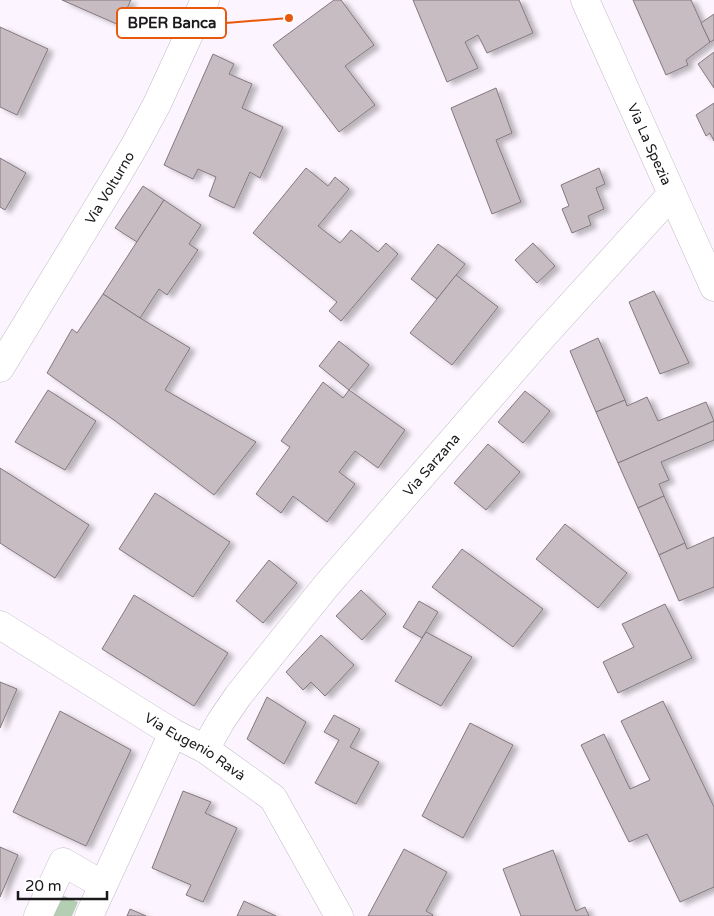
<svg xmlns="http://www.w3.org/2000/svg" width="714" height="916" font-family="'Varela Round',sans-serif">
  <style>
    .green { fill: #b3ceb2 }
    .building { fill: #c8bcc3; stroke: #83787e; filter: url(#shadow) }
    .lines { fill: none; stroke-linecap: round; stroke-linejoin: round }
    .street-casing { stroke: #c2bac3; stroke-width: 29 }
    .secondary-casing { stroke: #c2bac3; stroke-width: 29 }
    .street { stroke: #fff; stroke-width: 28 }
    .secondary { stroke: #fff; stroke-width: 28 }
    .labels { text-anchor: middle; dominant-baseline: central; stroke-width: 4.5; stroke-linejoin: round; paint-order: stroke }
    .street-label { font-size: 14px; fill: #1b181b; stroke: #fff }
    .leader { fill: none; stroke: #e8590c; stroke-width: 2 }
    .callout-dot { fill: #e8590c; stroke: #fff; stroke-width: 2 }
    .callout { fill: #fff; stroke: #e8590c; stroke-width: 2 }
    .callout-label { font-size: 15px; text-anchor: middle; font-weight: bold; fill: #1b181b }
  </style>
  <defs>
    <filter id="shadow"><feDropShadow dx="5.5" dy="3" stdDeviation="2.5" flood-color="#0004"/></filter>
  </defs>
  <rect width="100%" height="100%" fill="#fcf4fe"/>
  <!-- green -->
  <path class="green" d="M 57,893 L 78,902 L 72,916 L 47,916 Z"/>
  <!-- building -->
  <g class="building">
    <path d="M 62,0 L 131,0 L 119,25 Z"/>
    <path d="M 334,0 L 341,0 L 374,45 L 345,66 L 375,105 L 339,132 L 273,45 Z"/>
    <path d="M 413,0 L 519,0 L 533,33 L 487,53 L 478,35 L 465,42 L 478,68 L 447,82 Z"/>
    <path d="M 633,0 L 691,0 L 710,42 L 686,60 L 688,65 L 666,75 Z"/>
    <path d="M 714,14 L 714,40 L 710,42 L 701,23 Z"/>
    <path d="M 0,27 L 48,49 L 17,115 L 0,107 Z"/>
    <path d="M 714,52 L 714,88 L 698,64 Z"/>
    <path d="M 213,54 L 234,64 L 229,74 L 252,84 L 242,108 L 283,127 L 260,178 L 250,172 L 234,208 L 209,196 L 216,177 L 198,169 L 193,179 L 164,165 Z"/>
    <path d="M 496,88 L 512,133 L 496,140 L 521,202 L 492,214 L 451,108 Z"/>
    <path d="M 714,103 L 714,141 L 710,133 L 706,136 L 696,115 Z"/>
    <path d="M 0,158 L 26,173 L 5,210 L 0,207 Z"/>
    <path d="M 306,168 L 328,186 L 335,177 L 349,189 L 318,226 L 340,243 L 351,230 L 378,252 L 386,243 L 398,254 L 341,321 L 329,311 L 337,302 L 253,233 Z"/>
    <path d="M 599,168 L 605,184 L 596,188 L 604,209 L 588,216 L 591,225 L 572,233 L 562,209 L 569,206 L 561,185 Z"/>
    <path d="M 143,186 L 164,200 L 137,242 L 115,228 Z"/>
    <path d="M 164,200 L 201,225 L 189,244 L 198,250 L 167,295 L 159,289 L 140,318 L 103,294 Z"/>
    <path d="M 533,243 L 555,266 L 537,283 L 515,260 Z"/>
    <path d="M 438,244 L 465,264 L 437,299 L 411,279 Z"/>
    <path d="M 456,275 L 498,307 L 452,365 L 410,333 Z"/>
    <path d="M 654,291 L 689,363 L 660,374 L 629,302 Z"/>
    <path d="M 103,294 L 140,318 L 190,348 L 165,390 L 256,442 L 214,495 L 114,420 L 47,373 L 72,329 L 77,333 Z"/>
    <path d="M 598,338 L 625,400 L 596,412 L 570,351 Z"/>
    <path d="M 339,341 L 369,365 L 349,390 L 319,366 Z"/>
    <path d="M 323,382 L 343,398 L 349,390 L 405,430 L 378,468 L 355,451 L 339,472 L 355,484 L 327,522 L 293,496 L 281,513 L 256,494 L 290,447 L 281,441 Z"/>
    <path d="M 48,390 L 96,421 L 65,470 L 15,442 Z"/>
    <path d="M 525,391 L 550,411 L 523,443 L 498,422 Z"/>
    <path d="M 647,397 L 658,421 L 706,402 L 714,421 L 618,463 L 596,412 L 625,400 L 627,406 Z"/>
    <path d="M 714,421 L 714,440 L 661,462 L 669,480 L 659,484 L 664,496 L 638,508 L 618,463 Z"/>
    <path d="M 488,444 L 520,472 L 486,510 L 454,483 Z"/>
    <path d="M 0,468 L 89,525 L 55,578 L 0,543 Z"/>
    <path d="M 155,493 L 230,542 L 193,597 L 119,549 Z"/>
    <path d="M 664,496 L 685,543 L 659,555 L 638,508 Z"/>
    <path d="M 565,524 L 627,573 L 598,608 L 536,559 Z"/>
    <path d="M 714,537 L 714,587 L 679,601 L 659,555 L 685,543 L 687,549 Z"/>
    <path d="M 462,549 L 543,609 L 513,647 L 432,587 Z"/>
    <path d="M 269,560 L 297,583 L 263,623 L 236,601 Z"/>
    <path d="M 361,590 L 386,614 L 362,640 L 336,616 Z"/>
    <path d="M 134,595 L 228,653 L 194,706 L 102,649 Z"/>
    <path d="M 419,601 L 438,612 L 422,638 L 403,627 Z"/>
    <path d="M 665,604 L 692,658 L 618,693 L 603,662 L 634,647 L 622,624 Z"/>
    <path d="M 426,632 L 472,657 L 441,706 L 395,681 Z"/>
    <path d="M 321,635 L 354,665 L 325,696 L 311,682 L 303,690 L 286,672 Z"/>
    <path d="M 0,682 L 17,689 L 0,728 Z"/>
    <path d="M 267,697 L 306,722 L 284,764 L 247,739 Z"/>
    <path d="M 663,701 L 714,807 L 714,887 L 680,902 L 647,834 L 629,842 L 581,745 L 604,734 L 630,789 L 650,780 L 621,721 Z"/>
    <path d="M 60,711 L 131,750 L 86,846 L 13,812 Z"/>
    <path d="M 334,715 L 360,729 L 350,747 L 379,762 L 356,804 L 315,783 L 339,740 L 324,732 Z"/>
    <path d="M 470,723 L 513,745 L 463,838 L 422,816 Z"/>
    <path d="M 183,791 L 211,802 L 205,813 L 237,828 L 203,902 L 186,895 L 191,885 L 152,868 Z"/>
    <path d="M 0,847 L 18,855 L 0,897 Z"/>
    <path d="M 404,849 L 447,872 L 426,911 L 433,915 L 432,916 L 368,916 Z"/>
    <path d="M 553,850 L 576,911 L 585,907 L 589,916 L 521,916 L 503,869 Z"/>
    <path d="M 244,901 L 276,916 L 237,916 Z"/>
    <path d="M 130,909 L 146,916 L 127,916 Z"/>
  </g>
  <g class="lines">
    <!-- street casing -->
    <g class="street-casing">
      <g id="street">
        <path id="s1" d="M 0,625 L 173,733 L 205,749 L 273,798 L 339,916"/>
        <path id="s2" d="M 205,749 L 221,721 L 238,696 L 326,586 L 543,336 L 672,194"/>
        <path d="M 38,916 L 63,862 L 103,885"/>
        <path d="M 89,916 L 173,733"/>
      </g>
    </g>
    <!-- secondary casing -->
    <g class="secondary-casing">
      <g id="secondary">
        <path id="s3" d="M 585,0 L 714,287"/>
        <path id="s4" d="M 0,368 L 115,179 L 135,145 L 157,104 L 205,0"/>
      </g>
    </g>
    <!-- street -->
    <use href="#street" class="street"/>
    <!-- secondary -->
    <use href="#secondary" class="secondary"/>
  </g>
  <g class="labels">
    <!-- street labels -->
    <g class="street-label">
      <text stroke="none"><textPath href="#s3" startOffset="158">Via La Spezia</textPath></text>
      <text stroke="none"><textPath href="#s4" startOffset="211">Via Volturno</textPath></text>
      <text stroke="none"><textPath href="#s2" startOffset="364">Via Sarzana</textPath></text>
      <text stroke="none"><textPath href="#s1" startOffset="230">Via Eugenio Ravà</textPath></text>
    </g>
  </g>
  <!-- callouts -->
  <path class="leader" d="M289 18L226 23"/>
  <circle class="callout-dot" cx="289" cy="18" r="5"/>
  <rect class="callout" x="117" y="8" width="109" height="30" rx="5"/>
  <g class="callout-label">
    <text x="172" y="28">BPER Banca</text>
  </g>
  <!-- scale -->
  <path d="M18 891v8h89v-8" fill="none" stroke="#1b181b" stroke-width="2.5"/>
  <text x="25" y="891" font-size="15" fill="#1b181b" stroke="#ffffff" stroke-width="4" paint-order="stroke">20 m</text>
</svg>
